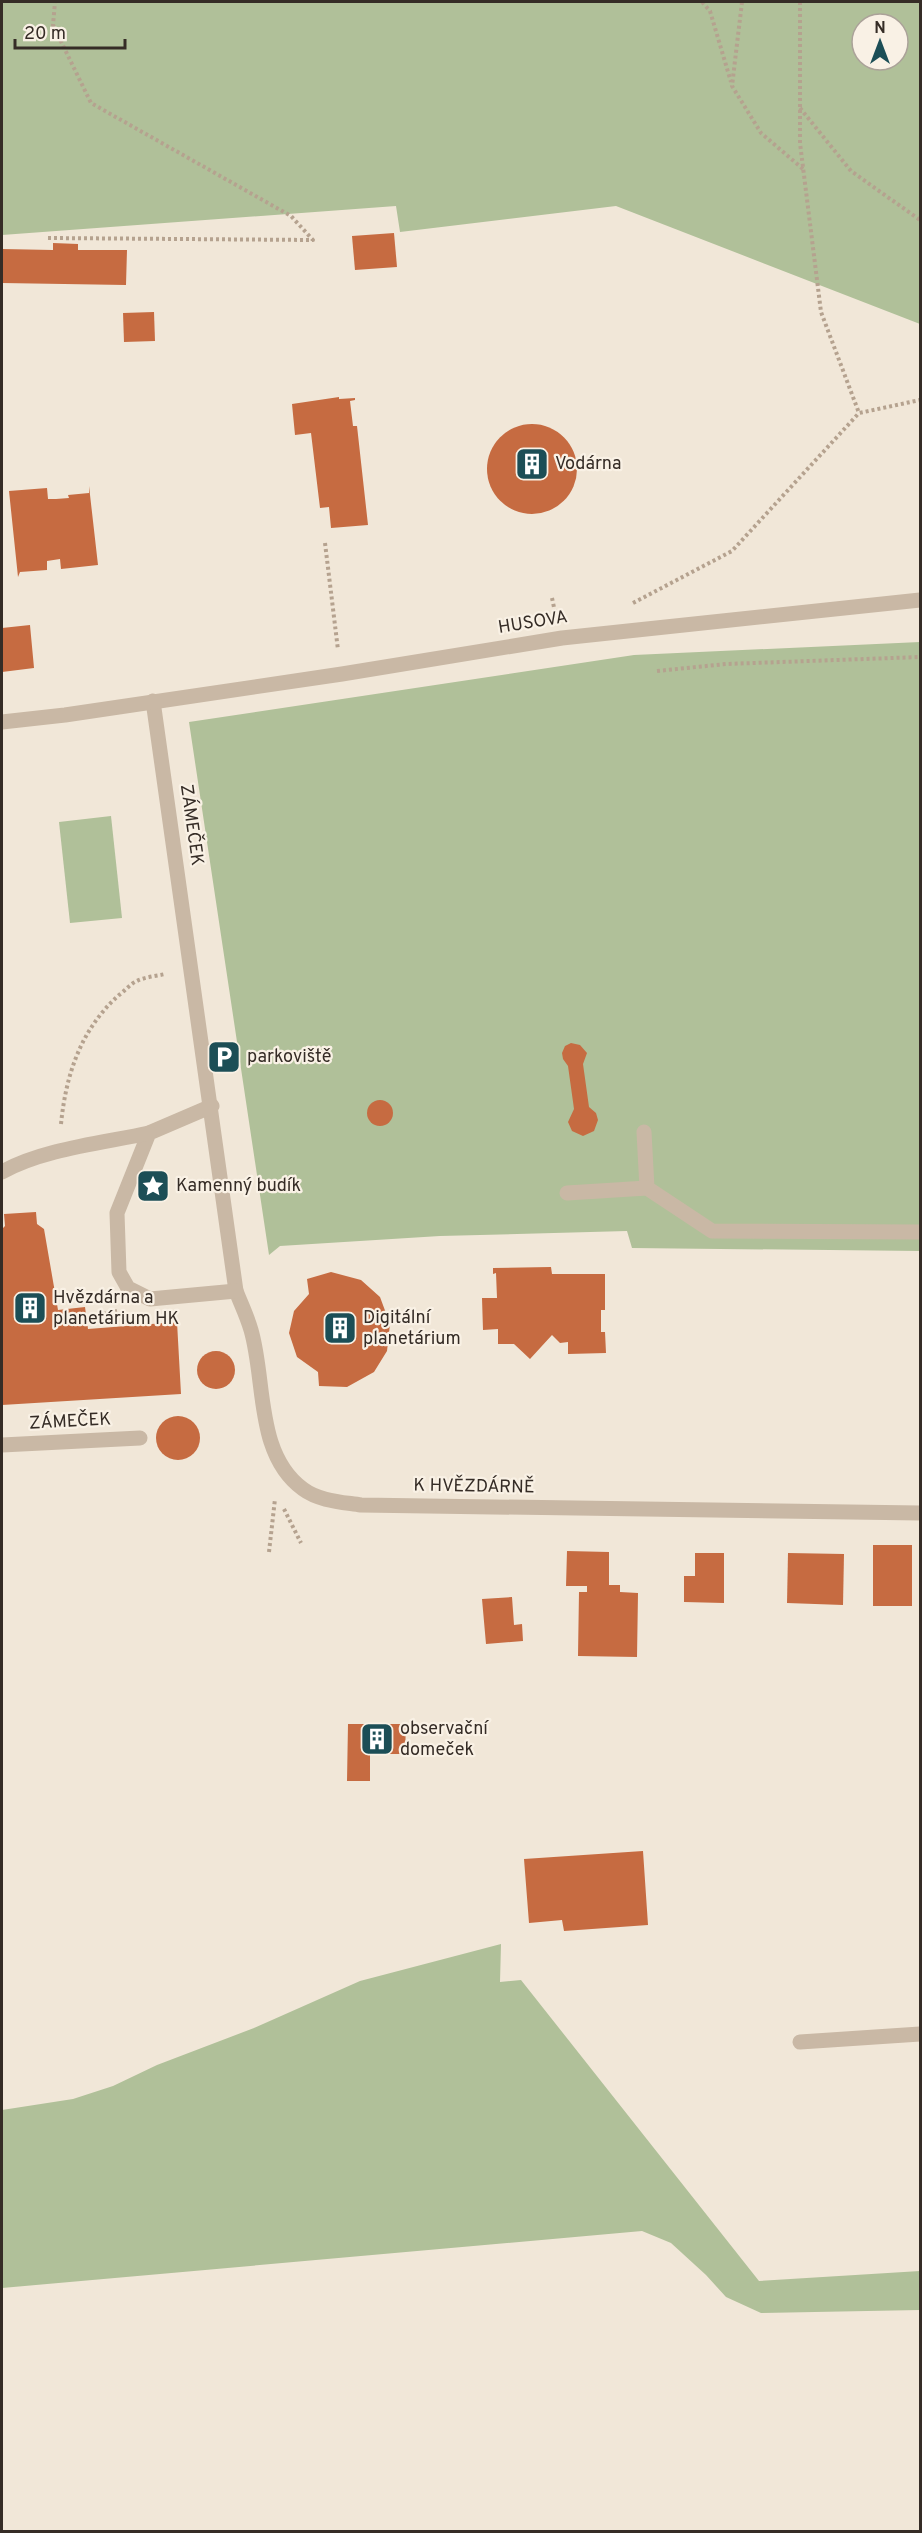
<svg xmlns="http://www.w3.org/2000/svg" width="922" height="2533" font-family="Overpass,sans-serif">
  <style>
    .green { fill: #b0c099; fill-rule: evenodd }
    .building { fill: #c66b41 }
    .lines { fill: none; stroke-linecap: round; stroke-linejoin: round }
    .path { stroke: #b5a28f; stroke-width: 4; stroke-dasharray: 3 3; stroke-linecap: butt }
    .service { stroke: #c9b8a5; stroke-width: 15 }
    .minor { stroke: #c9b8a5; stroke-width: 15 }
    .labels { text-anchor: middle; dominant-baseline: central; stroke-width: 4.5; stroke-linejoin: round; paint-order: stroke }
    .poi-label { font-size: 18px; fill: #352c26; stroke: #f9f1e5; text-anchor: start }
    .street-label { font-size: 18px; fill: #352c26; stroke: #f9f1e5 }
  </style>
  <rect width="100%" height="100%" fill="#f1e7d8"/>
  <!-- green -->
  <g class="green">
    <path d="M 2,2 L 920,2 L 920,324 L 616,206 L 400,232 L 396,206 L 2,235 ZM 862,24 L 898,24 L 898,60 L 862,60 Z"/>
    <path d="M 920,642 L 920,1251 L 632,1248 L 627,1231 L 440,1236 L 280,1246 L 269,1255 L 189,722 L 634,655 Z"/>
    <path d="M 111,816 L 122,918 L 70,923 L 59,822 Z"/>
    <path d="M 501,1944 L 500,1982 L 521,1980 L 759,2281 L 920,2271 L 920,2310 L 761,2313 L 726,2297 L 706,2275 L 671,2243 L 642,2231 L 2,2288 L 2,2110 L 73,2099 L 113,2086 L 157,2065 L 254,2028 L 360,1981 Z"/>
  </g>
  <!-- building -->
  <g class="building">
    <path d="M 394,233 L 397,267 L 355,270 L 352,236 Z"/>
    <path d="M 53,243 L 78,244 L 78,250 L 127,250 L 126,285 L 2,283 L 2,249 L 53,250 Z"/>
    <path d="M 154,312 L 155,341 L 124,342 L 123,313 Z"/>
    <path d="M 339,397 L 339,399 L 355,398 L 355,400 L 350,401 L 353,426 L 357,426 L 368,525 L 331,528 L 329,507 L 320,508 L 311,433 L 295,435 L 292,404 Z"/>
    <circle cx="532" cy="469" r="45"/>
    <path d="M 89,486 L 98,565 L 61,569 L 60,559 L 47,561 L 47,570 L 20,572 L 18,577 L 9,491 L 47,488 L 48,499 L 56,499 L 69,498 L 68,495 L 89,493 Z"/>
    <path d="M 30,625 L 34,668 L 2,672 L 2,628 Z"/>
    <path d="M 571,1043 L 580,1045 L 587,1053 L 583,1064 L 589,1107 L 596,1113 L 598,1120 L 594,1131 L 583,1136 L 572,1131 L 568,1122 L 574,1109 L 568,1066 L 563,1059 L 562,1053 L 565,1046 Z"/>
    <circle cx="380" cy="1113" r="13"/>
    <path d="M 36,1212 L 37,1224 L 44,1229 L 58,1310 L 85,1307 L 88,1329 L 177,1322 L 181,1394 L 2,1405 L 2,1229 L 5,1226 L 4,1214 Z"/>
    <path d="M 551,1267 L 552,1274 L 605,1274 L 605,1310 L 601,1310 L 601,1332 L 605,1332 L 606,1353 L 568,1354 L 568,1342 L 560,1343 L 552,1335 L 530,1359 L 514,1344 L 498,1344 L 498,1329 L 483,1330 L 482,1298 L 497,1298 L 496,1273 L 493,1274 L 493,1268 Z"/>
    <path d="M 331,1272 L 361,1280 L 380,1297 L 390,1324 L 387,1351 L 374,1372 L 347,1387 L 319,1386 L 318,1372 L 297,1357 L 289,1333 L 294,1311 L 309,1294 L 307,1279 Z"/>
    <circle cx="216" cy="1370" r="19"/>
    <circle cx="178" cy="1438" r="22"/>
    <rect x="873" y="1545" width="39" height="61"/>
    <path d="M 567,1551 L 609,1552 L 609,1585 L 620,1585 L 620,1592 L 638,1593 L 637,1657 L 578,1656 L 579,1592 L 587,1592 L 587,1586 L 566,1586 Z"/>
    <path d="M 695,1553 L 724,1553 L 724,1603 L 684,1602 L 684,1576 L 695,1576 Z"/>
    <path d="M 788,1553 L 844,1554 L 843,1605 L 787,1603 Z"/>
    <path d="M 512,1597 L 514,1625 L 522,1624 L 523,1641 L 486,1644 L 482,1599 Z"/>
    <path d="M 348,1724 L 406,1724 L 405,1754 L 370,1754 L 370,1781 L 347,1781 Z"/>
    <path d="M 643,1851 L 648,1925 L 564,1931 L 562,1920 L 529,1923 L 524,1859 Z"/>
  </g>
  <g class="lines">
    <!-- path -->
    <g class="path">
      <path d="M 702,2 L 710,11 L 731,82"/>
      <path d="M 742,2 L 732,86 L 761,133 L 803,169"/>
      <path d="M 800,2 L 800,143 L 821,312 L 859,413 L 920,400"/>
      <path d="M 800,108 L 851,171 L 920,220"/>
      <path d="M 48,238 L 313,240 L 291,216 L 91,103 L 53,25 L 55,2"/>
      <path d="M 325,543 L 338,650"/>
      <path d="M 552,598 L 555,612"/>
      <path d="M 633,603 L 732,551 L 859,413"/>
      <path d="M 657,671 L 726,664 L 920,657"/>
      <path d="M 61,1124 C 66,1074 81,1029 119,995 C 125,991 131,983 137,981 C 145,977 156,976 165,974"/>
      <path d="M 86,1318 L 117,1311"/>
      <path d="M 284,1509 L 301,1543"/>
      <path d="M 269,1552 L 275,1499"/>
    </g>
    <!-- service -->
    <g class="service">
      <path d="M 644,1132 L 647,1188"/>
      <path d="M 567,1193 L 647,1188 L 712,1231 L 920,1232"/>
    </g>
    <!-- minor -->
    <g class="minor">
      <path d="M 153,701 L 236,1291 C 241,1304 247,1316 251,1330 C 266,1381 255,1454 303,1489 C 319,1501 342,1502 361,1505 L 920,1513"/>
      <path d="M 2,722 L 65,715 L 342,674 L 562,638 L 920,600"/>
      <path d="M 212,1106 L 149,1133 L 117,1213 L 119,1272 L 128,1288 L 150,1299 L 236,1291"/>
      <path d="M 2,1172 C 43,1149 103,1143 149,1133"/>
      <path d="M 2,1445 L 140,1438"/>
      <path d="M 800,2042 L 920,2034"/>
    </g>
  </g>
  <!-- icons -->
  <defs>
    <g id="building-square" transform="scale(1.725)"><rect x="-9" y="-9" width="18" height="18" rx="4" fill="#1c4e56" stroke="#f9f1e5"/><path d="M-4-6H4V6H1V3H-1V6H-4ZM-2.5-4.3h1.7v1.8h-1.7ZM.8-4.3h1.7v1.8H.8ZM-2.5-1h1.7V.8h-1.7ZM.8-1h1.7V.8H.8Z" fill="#fff"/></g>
    <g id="parking-square" transform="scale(1.725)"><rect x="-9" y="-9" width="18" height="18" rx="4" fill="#1c4e56" stroke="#f9f1e5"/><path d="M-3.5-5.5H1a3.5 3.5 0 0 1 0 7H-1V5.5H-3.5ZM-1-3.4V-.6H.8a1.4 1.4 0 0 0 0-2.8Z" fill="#fff"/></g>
    <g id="sight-square" transform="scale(1.725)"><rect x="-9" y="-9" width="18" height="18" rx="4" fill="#1c4e56" stroke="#f9f1e5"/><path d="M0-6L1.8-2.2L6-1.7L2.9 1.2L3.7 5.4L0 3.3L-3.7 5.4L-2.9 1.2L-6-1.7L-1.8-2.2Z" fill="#fff"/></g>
  </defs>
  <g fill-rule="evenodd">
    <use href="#building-square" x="532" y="464"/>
    <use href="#parking-square" x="224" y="1057"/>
    <use href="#sight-square" x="153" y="1186"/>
    <use href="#building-square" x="30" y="1308"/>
    <use href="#building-square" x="340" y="1328"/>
    <use href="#building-square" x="377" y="1739"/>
  </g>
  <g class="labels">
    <!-- poi labels -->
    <g class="poi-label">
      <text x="555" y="464">Vodárna</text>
      <text x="247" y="1057">parkoviště</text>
      <text x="176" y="1186">Kamenný budík</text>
      <text x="53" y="1298">Hvězdárna a<tspan x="53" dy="21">planetárium HK</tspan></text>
      <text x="363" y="1318">Digitální<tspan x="363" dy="21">planetárium</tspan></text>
      <text x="400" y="1729">observační<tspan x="400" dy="21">domeček</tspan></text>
    </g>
    <!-- street labels -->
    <g class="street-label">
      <text transform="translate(533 623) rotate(-9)">HUSOVA</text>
      <text transform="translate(191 825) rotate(82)">ZÁMEČEK</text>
      <text transform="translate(70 1422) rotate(-3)">ZÁMEČEK</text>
      <text transform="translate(474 1487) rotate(1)">K HVĚZDÁRNĚ</text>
    </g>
  </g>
  <!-- border -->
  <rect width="922" height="2533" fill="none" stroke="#352c26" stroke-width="6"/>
  <!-- north arrow -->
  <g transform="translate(880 42)"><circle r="28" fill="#f9f1e5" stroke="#aba299" stroke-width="1.5"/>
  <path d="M0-4.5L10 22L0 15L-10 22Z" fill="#1c4e56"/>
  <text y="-9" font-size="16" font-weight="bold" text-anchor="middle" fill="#352c26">N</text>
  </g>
  <!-- scale -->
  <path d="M15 39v9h110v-9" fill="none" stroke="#352c26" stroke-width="3"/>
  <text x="24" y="39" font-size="18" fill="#352c26" stroke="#f9f1e5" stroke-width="4.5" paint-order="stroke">20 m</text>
</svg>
